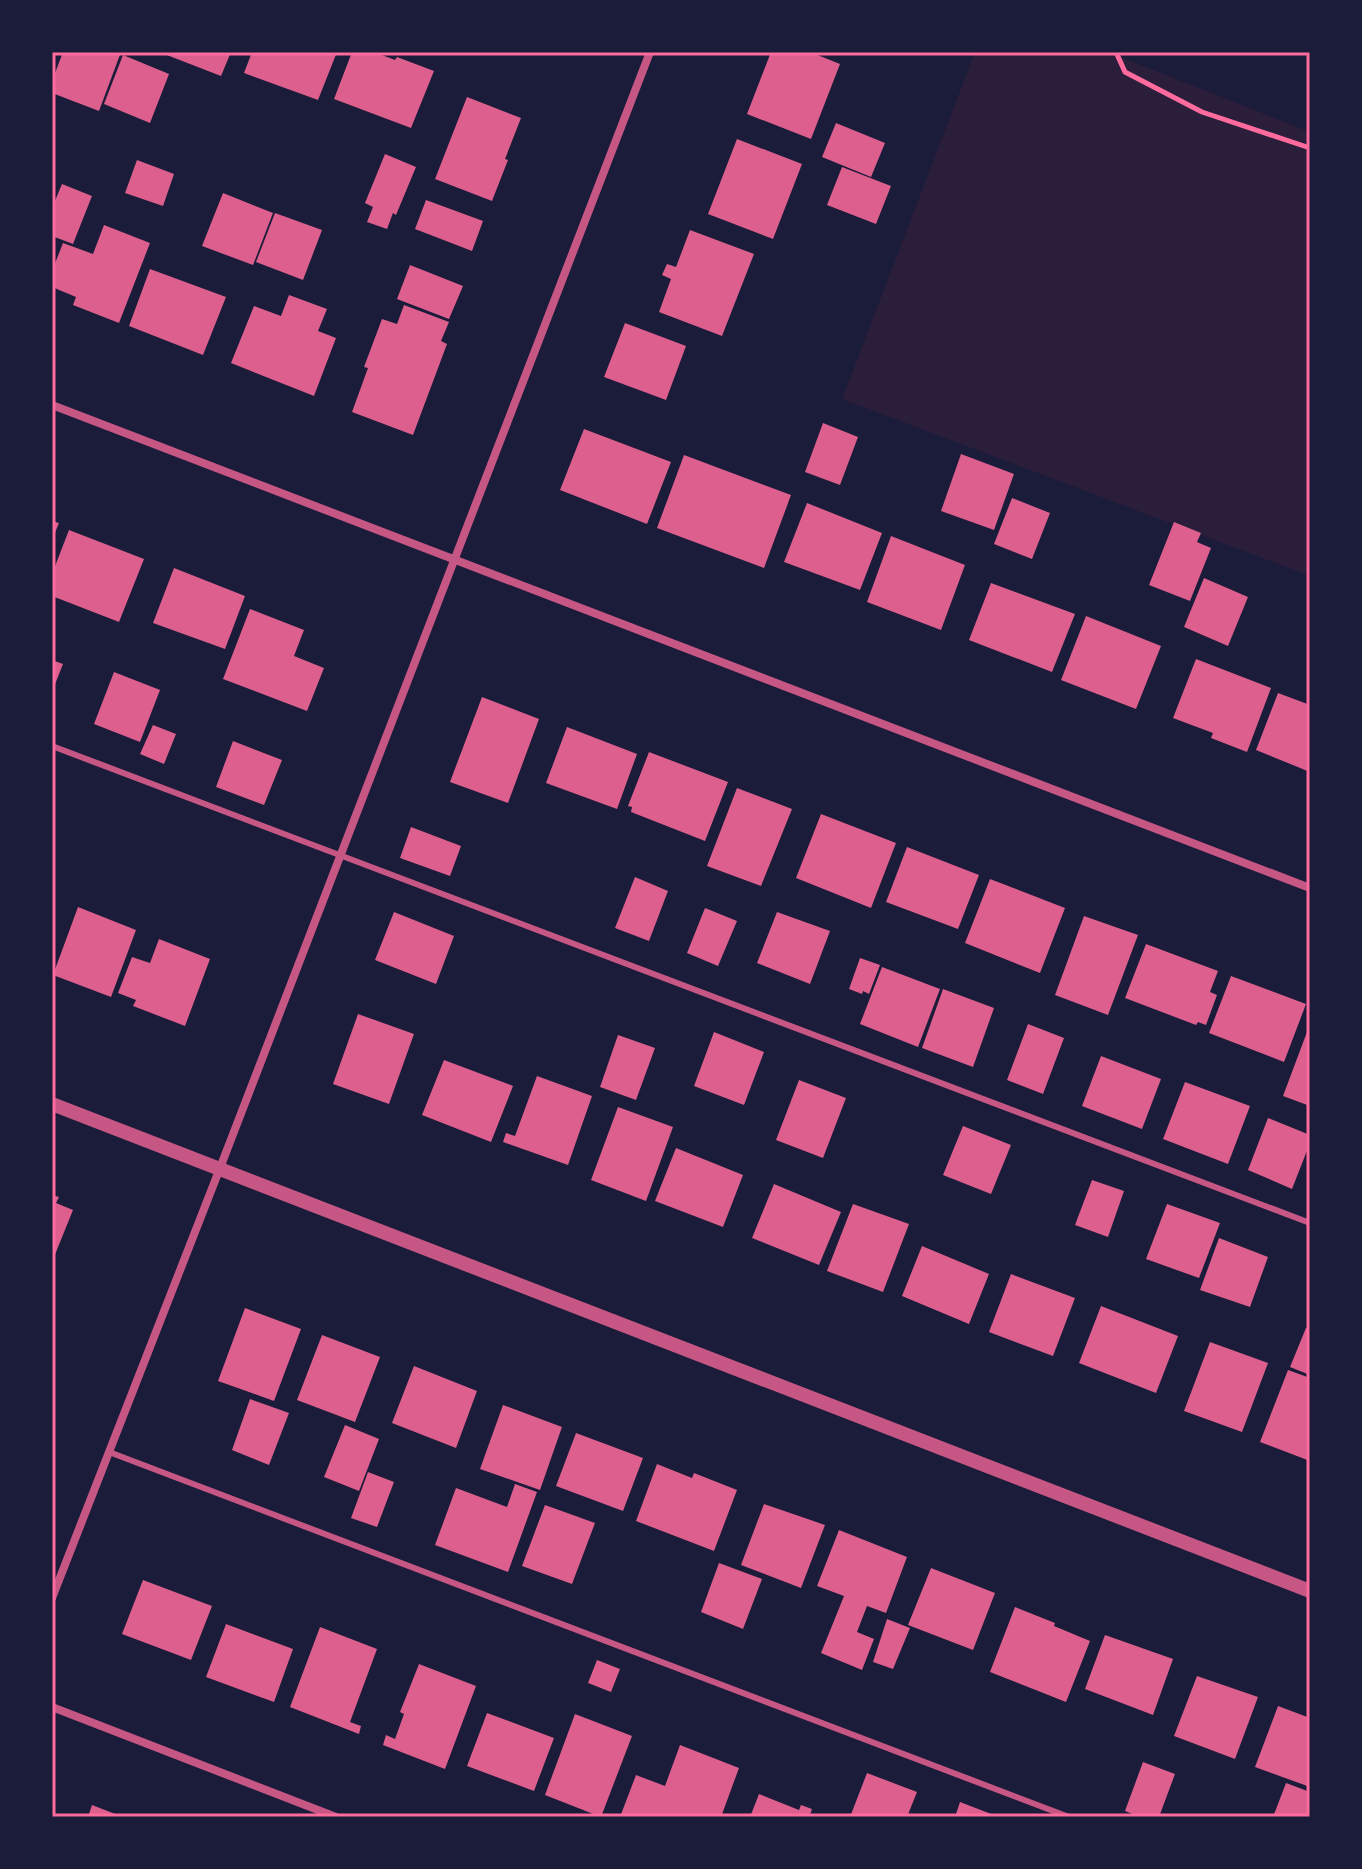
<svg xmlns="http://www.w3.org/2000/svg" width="1362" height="1869" font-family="'DejaVu Sans',sans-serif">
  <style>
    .green { fill: #2a1e3b }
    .building { fill: #dd5f8e }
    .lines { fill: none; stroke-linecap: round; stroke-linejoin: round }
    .path { stroke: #ff6b9d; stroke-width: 5 }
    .service { stroke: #c65784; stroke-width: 6 }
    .minor { stroke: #c65784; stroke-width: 8 }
    .tertiary { stroke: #c65784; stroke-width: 14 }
    .neatline { fill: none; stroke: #ff6b9d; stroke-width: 3 }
  </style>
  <rect width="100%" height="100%" fill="#1b1b3a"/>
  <!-- green -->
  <path class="green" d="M 975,52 L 1108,52 L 1310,132 L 1310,576 L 842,399 Z"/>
  <!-- building -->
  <g class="building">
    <path d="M 63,52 L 121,52 L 99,111 L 52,93 L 52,81 Z"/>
    <path d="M 159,52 L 231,52 L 221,76 Z"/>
    <path d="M 252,52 L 337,52 L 318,100 L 244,73 Z"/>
    <path d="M 352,52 L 374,52 L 395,60 L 397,57 L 434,71 L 411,128 L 334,99 Z"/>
    <path d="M 771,52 L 810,52 L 840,64 L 811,139 L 747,114 Z"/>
    <path d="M 123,55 L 169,74 L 150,123 L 104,104 Z"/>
    <path d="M 467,97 L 521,118 L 505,159 L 508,160 L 492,201 L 435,179 Z"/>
    <path d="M 836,123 L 885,143 L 871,177 L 822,157 Z"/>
    <path d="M 737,139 L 802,164 L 773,239 L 708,214 Z"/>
    <path d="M 385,154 L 416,167 L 396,215 L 393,213 L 387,229 L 367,222 L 373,207 L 365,203 Z"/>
    <path d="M 137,160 L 174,174 L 163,206 L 125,193 Z"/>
    <path d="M 842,167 L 891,186 L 876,224 L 827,205 Z"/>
    <path d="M 62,184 L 92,196 L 73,244 L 52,236 L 52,208 Z"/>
    <path d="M 223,193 L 273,213 L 253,265 L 202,246 Z"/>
    <path d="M 426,200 L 483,221 L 472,251 L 415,229 Z"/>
    <path d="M 275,213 L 322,230 L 303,280 L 256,262 Z"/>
    <path d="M 104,225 L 150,243 L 119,323 L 73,305 L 76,297 L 52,287 L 52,271 L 63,243 L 93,254 Z"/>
    <path d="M 690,230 L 754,254 L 722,336 L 659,312 L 671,279 L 662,275 L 667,264 L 676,267 Z"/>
    <path d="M 410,265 L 463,286 L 449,319 L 397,299 Z"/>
    <path d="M 150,269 L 226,297 L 203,355 L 129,326 Z"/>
    <path d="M 289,295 L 327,309 L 318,331 L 336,338 L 314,396 L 231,363 L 254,306 L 281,316 Z"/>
    <path d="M 404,305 L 449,322 L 441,341 L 447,344 L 413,435 L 352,412 L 368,368 L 364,367 L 382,319 L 397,324 Z"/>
    <path d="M 625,323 L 686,346 L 666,400 L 604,377 Z"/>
    <path d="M 823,423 L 858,437 L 840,485 L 805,472 Z"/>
    <path d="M 584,429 L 671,462 L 647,524 L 560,490 Z"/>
    <path d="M 961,454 L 1014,474 L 994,530 L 941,511 Z"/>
    <path d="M 684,455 L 791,495 L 764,568 L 657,528 Z"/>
    <path d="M 1012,498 L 1050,513 L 1032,559 L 994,544 Z"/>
    <path d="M 807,503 L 882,533 L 860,590 L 784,562 Z"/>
    <path d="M 52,521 L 59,523 L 52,540 Z"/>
    <path d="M 1174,522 L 1201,533 L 1197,542 L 1211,548 L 1190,601 L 1149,585 Z"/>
    <path d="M 69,530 L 144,559 L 119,622 L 52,596 L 52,574 Z"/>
    <path d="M 891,536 L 965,565 L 941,630 L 867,602 Z"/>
    <path d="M 174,568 L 245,596 L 225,649 L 153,623 Z"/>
    <path d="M 1204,578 L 1248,597 L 1228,646 L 1184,627 Z"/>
    <path d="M 991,583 L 1075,614 L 1052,672 L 969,640 Z"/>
    <path d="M 250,609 L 304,630 L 294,656 L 324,668 L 307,711 L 223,679 Z"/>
    <path d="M 1086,616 L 1161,646 L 1136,709 L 1061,680 Z"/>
    <path d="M 1196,659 L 1271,688 L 1247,752 L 1211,738 L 1213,733 L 1173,718 Z"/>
    <path d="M 52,660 L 63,664 L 52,692 Z"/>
    <path d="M 114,672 L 160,690 L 140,742 L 94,724 Z"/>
    <path d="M 1278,693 L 1310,705 L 1310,772 L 1256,750 Z"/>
    <path d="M 482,697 L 539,719 L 508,803 L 450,782 Z"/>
    <path d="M 153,725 L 176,734 L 164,764 L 140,754 Z"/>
    <path d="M 567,727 L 637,754 L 617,809 L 546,783 Z"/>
    <path d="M 233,741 L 282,760 L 264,805 L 216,787 Z"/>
    <path d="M 649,752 L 728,782 L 705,841 L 631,812 L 632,807 L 628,806 Z"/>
    <path d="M 737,788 L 792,809 L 761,886 L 707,866 Z"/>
    <path d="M 821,814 L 896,843 L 871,908 L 796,878 Z"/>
    <path d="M 411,827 L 461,846 L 450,876 L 400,858 Z"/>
    <path d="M 907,847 L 979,875 L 958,929 L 886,902 Z"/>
    <path d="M 635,877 L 668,891 L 649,941 L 615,928 Z"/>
    <path d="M 990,879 L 1065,908 L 1040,973 L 965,943 Z"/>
    <path d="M 78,907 L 136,930 L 111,997 L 53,975 Z"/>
    <path d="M 705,908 L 737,921 L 718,966 L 687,953 Z"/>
    <path d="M 394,912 L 454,936 L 436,984 L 375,960 Z"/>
    <path d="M 777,912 L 830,931 L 810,984 L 757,963 Z"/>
    <path d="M 1084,916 L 1138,935 L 1108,1015 L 1055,995 Z"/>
    <path d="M 159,939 L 210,959 L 185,1026 L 133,1006 L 136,1000 L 118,993 L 132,957 L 150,963 Z"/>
    <path d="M 1146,944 L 1218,971 L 1210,992 L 1217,995 L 1206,1025 L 1198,1022 L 1196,1025 L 1125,998 Z"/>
    <path d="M 860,958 L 880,965 L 869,994 L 863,991 L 862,994 L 849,989 Z"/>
    <path d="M 882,967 L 940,989 L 918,1047 L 860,1024 Z"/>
    <path d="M 1231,976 L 1306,1004 L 1284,1062 L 1209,1033 Z"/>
    <path d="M 943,989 L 994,1008 L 973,1067 L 922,1048 Z"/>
    <path d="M 358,1014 L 414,1034 L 389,1104 L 333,1084 Z"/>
    <path d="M 1028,1024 L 1064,1038 L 1043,1094 L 1007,1080 Z"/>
    <path d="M 1310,1024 L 1310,1106 L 1283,1096 Z"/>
    <path d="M 714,1032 L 764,1052 L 744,1105 L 694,1086 Z"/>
    <path d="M 618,1035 L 655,1048 L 636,1100 L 600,1087 Z"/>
    <path d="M 1101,1056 L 1161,1079 L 1142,1129 L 1082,1106 Z"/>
    <path d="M 444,1060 L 513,1086 L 491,1142 L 422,1115 Z"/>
    <path d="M 537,1076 L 592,1096 L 568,1165 L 503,1142 L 506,1133 L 515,1136 Z"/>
    <path d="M 799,1080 L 846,1098 L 823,1158 L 776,1140 Z"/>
    <path d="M 1185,1082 L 1250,1106 L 1228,1164 L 1163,1139 Z"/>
    <path d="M 618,1107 L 673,1127 L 646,1201 L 591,1180 Z"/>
    <path d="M 1268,1118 L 1310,1135 L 1310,1143 L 1292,1189 L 1248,1170 Z"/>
    <path d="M 963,1126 L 1011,1145 L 991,1194 L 943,1175 Z"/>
    <path d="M 676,1148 L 743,1175 L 723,1227 L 655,1201 Z"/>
    <path d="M 1092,1180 L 1124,1191 L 1108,1237 L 1075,1225 Z"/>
    <path d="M 774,1184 L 841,1212 L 819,1265 L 752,1238 Z"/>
    <path d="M 52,1195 L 59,1197 L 56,1203 L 73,1210 L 52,1262 Z"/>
    <path d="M 853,1204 L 909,1224 L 883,1292 L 827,1271 Z"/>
    <path d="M 1167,1204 L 1220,1223 L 1199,1278 L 1146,1259 Z"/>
    <path d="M 1219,1238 L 1268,1257 L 1250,1307 L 1200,1290 Z"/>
    <path d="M 922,1246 L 989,1274 L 969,1324 L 902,1296 Z"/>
    <path d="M 1011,1274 L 1075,1298 L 1053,1356 L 989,1332 Z"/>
    <path d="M 1101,1306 L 1178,1336 L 1156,1393 L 1079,1363 Z"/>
    <path d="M 245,1308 L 301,1329 L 274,1401 L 218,1381 Z"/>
    <path d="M 1306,1328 L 1310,1329 L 1310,1375 L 1290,1367 Z"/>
    <path d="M 322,1335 L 380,1357 L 355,1422 L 297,1400 Z"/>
    <path d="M 1210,1342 L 1268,1363 L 1242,1432 L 1184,1411 Z"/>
    <path d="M 414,1366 L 477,1391 L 456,1448 L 392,1423 Z"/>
    <path d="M 1288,1370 L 1310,1378 L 1310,1461 L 1260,1442 Z"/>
    <path d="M 250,1399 L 289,1413 L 269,1465 L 232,1450 Z"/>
    <path d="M 503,1405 L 562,1427 L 540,1490 L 480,1469 Z"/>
    <path d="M 345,1425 L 379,1439 L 359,1491 L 324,1477 Z"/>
    <path d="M 576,1433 L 643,1458 L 623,1511 L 556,1486 Z"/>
    <path d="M 657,1464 L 692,1478 L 694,1473 L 737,1490 L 714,1551 L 636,1521 Z"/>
    <path d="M 368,1472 L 394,1482 L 377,1527 L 351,1518 Z"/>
    <path d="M 515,1484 L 537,1492 L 508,1572 L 435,1545 L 456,1488 L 507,1507 Z"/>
    <path d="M 764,1504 L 825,1525 L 801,1588 L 741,1565 Z"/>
    <path d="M 545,1505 L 595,1523 L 572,1584 L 522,1566 Z"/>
    <path d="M 839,1530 L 907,1557 L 886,1613 L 867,1606 L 857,1632 L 874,1639 L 862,1670 L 821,1653 L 844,1596 L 817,1586 Z"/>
    <path d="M 719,1563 L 762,1579 L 743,1629 L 701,1612 Z"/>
    <path d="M 931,1568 L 995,1593 L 973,1650 L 908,1625 Z"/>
    <path d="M 143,1580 L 212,1606 L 191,1660 L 122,1634 Z"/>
    <path d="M 1015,1607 L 1055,1623 L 1054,1626 L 1090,1641 L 1066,1702 L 990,1672 Z"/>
    <path d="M 887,1619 L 910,1628 L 893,1669 L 873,1662 Z"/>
    <path d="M 226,1624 L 293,1649 L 274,1702 L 206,1677 Z"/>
    <path d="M 320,1627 L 377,1649 L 350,1722 L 361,1726 L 359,1734 L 290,1707 Z"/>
    <path d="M 1105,1635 L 1173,1659 L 1153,1715 L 1085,1689 Z"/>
    <path d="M 597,1660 L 620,1669 L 611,1692 L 588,1683 Z"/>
    <path d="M 419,1664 L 476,1686 L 445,1769 L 383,1745 L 386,1735 L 395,1739 L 404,1714 L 400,1712 Z"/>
    <path d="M 1197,1676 L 1258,1697 L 1235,1759 L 1174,1736 Z"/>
    <path d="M 1278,1706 L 1310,1718 L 1310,1787 L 1255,1767 Z"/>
    <path d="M 487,1713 L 554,1738 L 534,1791 L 467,1766 Z"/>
    <path d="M 575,1714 L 632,1736 L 601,1817 L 545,1795 Z"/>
    <path d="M 680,1745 L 739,1768 L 721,1817 L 620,1817 L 636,1775 L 665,1786 Z"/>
    <path d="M 1143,1762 L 1175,1774 L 1159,1817 L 1140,1817 L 1125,1811 Z"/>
    <path d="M 867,1773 L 917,1792 L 907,1817 L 850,1817 Z"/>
    <path d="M 1286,1783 L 1310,1792 L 1310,1817 L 1273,1817 Z"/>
    <path d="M 759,1794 L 799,1810 L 801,1805 L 812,1809 L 810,1815 L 815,1817 L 750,1817 Z"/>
    <path d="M 960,1802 L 999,1817 L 955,1817 Z"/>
    <path d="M 92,1805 L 123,1817 L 88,1817 Z"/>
  </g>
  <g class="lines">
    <!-- path -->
    <path class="path" d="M 1116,52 L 1125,72 L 1202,112 L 1310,148"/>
    <!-- service -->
    <g class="service">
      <path d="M 52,746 L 1310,1223"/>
      <path d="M 109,1452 L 1069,1817"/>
    </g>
    <!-- minor -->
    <g class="minor">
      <path d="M 52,405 L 1310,888"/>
      <path d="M 52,1598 L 220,1168 L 650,52"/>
      <path d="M 52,1707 L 336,1817"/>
    </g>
    <!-- tertiary -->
    <path class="tertiary" d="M 52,1104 L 1310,1591"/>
  </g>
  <!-- border -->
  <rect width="1362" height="1869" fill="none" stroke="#1b1b3a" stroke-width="108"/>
  <rect x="54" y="54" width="1254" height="1761" class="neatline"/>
</svg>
